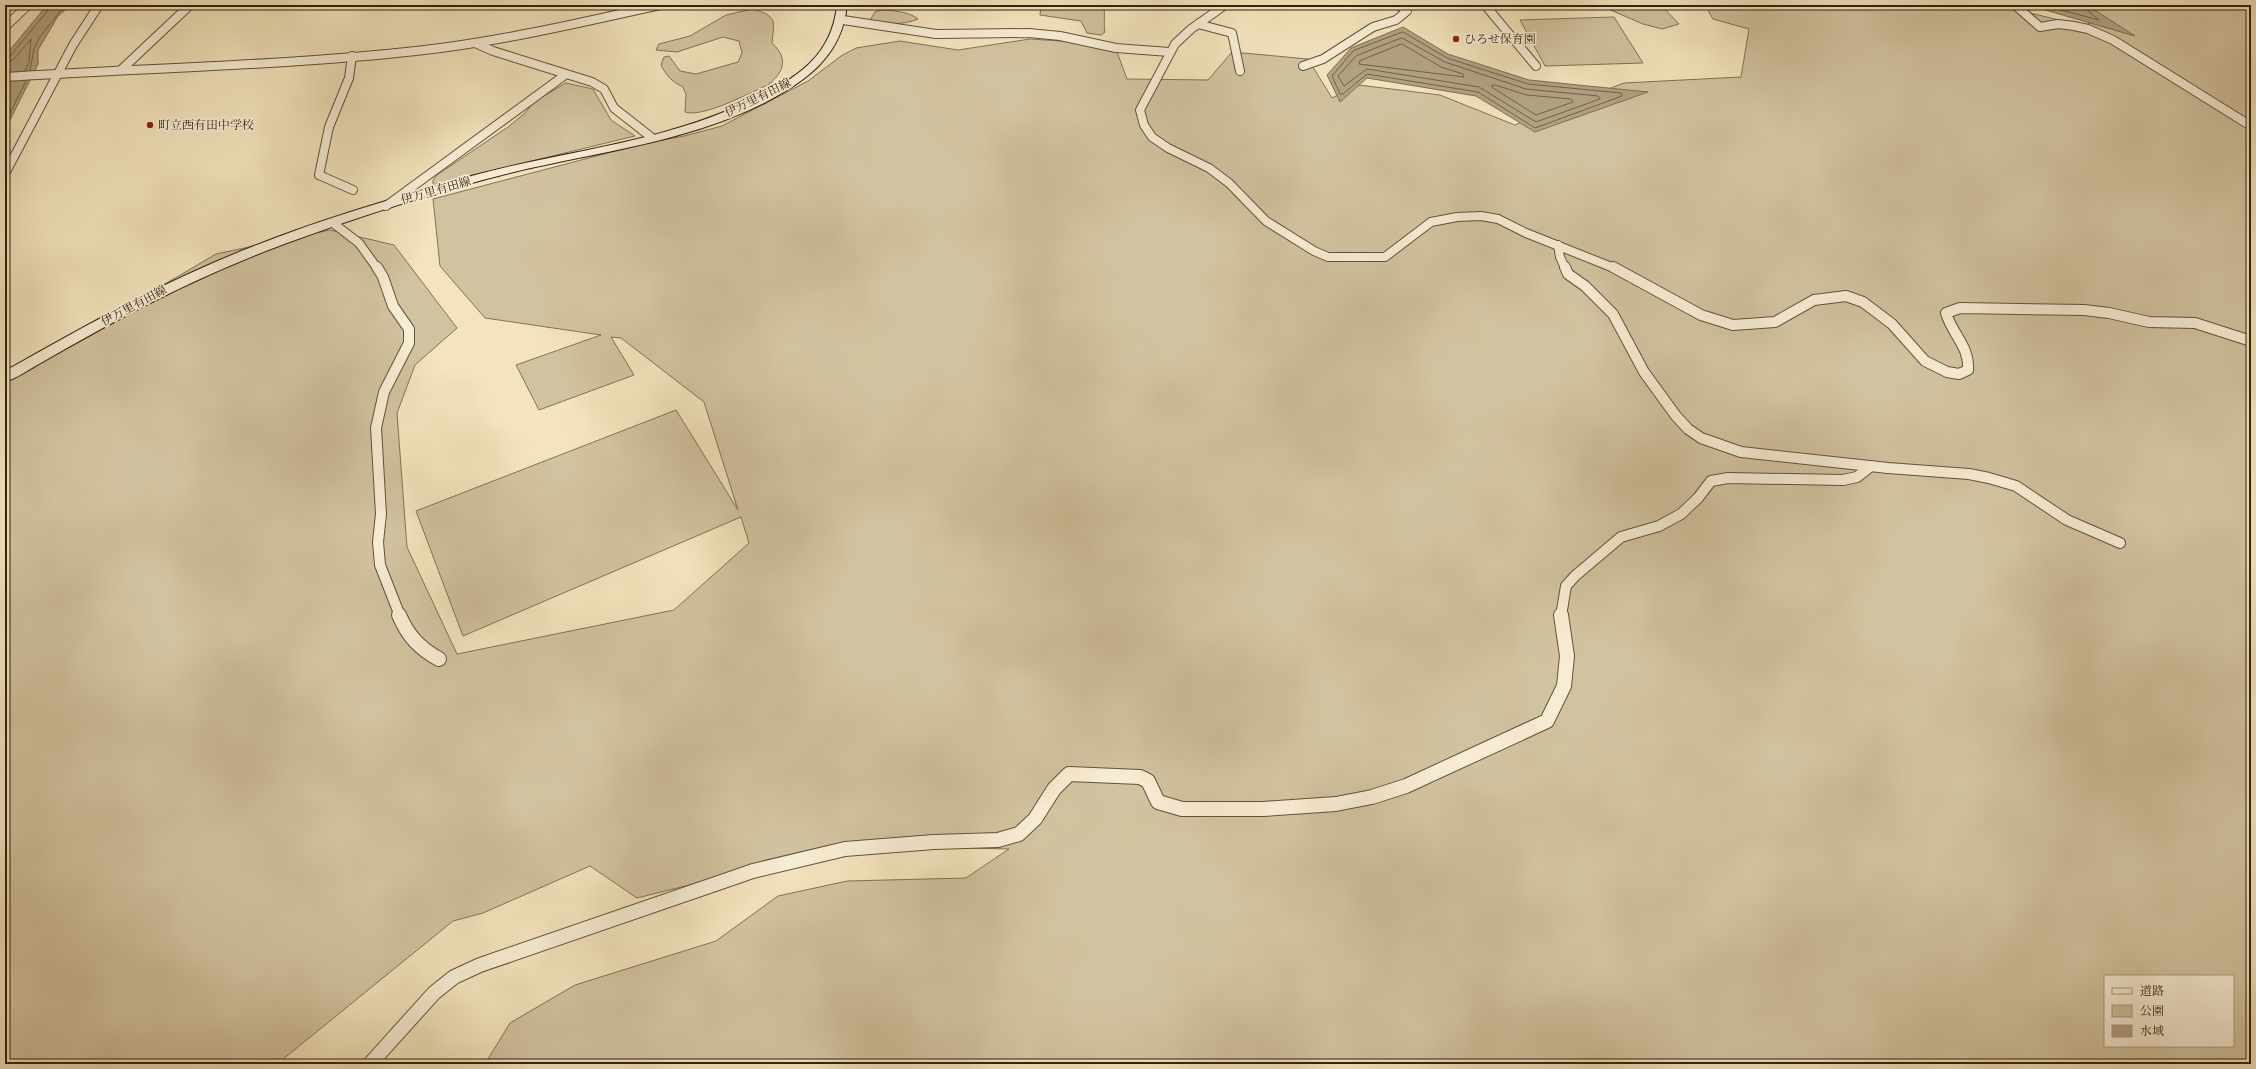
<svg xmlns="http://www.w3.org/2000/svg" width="2256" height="1069" font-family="'IM FELL DW Pica','Noto Serif JP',serif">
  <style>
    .green { fill: #d2c3a0; stroke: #827258; fill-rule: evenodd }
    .water { fill: #b1a282; stroke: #7e6e54 }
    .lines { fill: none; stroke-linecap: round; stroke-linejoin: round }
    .shore { stroke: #716249; stroke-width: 1 }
    .minor-far2-casing { stroke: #62523b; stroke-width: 10 }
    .minor-far1-casing { stroke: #62523b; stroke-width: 12 }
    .minor-casing { stroke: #62523b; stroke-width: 16 }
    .secondary-casing { stroke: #312110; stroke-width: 2 }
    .minor-far2 { stroke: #f7edd4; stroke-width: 8 }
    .minor-far1 { stroke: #f7edd4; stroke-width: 10 }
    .minor { stroke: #f7edd4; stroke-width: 14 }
    .secondary { fill: #f7edd4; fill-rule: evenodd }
    .poi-dot { fill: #8f2418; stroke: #f7edd4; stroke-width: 1.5 }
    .labels { text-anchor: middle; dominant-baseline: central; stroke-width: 3.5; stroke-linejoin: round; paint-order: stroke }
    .far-poi-label { font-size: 12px; fill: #312110; stroke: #f7edd4; text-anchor: start }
    .far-street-label { font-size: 12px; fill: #312110; stroke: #f7edd4 }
  </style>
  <rect width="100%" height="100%" fill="#f3e4bd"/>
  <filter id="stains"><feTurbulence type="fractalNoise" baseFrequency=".005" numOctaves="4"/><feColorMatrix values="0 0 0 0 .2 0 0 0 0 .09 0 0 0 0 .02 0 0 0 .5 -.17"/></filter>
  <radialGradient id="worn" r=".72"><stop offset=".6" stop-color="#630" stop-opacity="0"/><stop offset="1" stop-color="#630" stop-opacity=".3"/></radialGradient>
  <!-- green -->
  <g class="green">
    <path d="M 1041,5 L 1103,5 C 1106,14 1103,22 1105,32 L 1101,35 L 1087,33 L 1081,21 L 1040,15 Z"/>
    <path d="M 1599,5 L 1661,5 L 1679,24 L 1662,29 L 1643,24 Z"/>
    <path d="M 1705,5 L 2004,5 L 2009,8 L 2084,26 L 2090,23 L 2070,5 L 2251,5 L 2251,1064 L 485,1064 L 510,1023 L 575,985 L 716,941 L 778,896 L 847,881 L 966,878 L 1009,849 L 850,845 L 637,898 L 590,866 L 483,913 L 453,921 L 277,1064 L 5,1064 L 5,378 L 216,254 L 330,230 L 394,245 L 457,328 L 415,365 L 397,413 L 407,547 L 457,654 L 674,610 L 749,543 L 741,517 L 463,636 L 416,511 L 676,410 L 738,510 L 704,402 L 621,338 L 611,337 L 634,375 L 539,410 L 516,365 L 601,335 L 485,318 L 440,266 L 433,199 L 642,144 L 684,136 L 722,126 L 808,81 L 841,56 L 856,48 L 900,41 L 958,50 L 1030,39 L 1090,43 L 1117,52 L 1127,79 L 1208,80 L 1232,52 L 1308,59 L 1332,98 L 1359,85 L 1440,95 L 1515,125 L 1555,107 L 1585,98 L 1624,83 L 1741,77 L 1749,29 L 1713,19 ZM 2105,976 L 2233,976 L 2233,1046 L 2105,1046 Z"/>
    <path d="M 752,9 C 778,16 774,21 772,43 C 788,58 785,71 768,85 C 749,93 703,118 685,112 L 686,94 L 683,87 C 672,82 666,75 661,65 L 664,57 L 669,56 L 680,71 L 696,74 L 738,62 L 742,53 L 739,41 L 723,37 L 677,52 L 656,50 L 659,44 L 690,36 L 726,15 Z"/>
    <path d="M 881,10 C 892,10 910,12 918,19 C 904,25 885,25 870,20 L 875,12 Z"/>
    <path d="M 1614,17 L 1643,63 L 1545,66 L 1520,20 Z"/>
    <path d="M 566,83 L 593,89 L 611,120 L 635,136 L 433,185 L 433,180 L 437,175 L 508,127 L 524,114 L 535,101 Z"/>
  </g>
  <!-- water -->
  <g class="water">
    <path d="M 47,5 L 71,5 L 58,16 L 38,50 L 38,64 L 5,130 L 5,56 Z"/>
    <path d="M 2032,5 L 2087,5 L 2135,36 L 2035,7 Z"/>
    <path d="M 1403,27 L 1448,54 L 1529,80 L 1648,92 L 1535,132 L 1476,96 L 1367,78 L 1340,102 L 1327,75 L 1351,48 Z"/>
  </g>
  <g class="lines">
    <!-- shore -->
    <g class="shore">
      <path d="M 2042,5 L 2099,20 L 2087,10 L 2086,5"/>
      <path d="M 1403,32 L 1447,58 L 1528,84 L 1621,93 L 1622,96 L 1535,128 L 1478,92 L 1367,74 L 1343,94 L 1340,94 L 1332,76 L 1353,51 Z"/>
      <path d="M 1402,38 L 1445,62 L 1526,89 L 1598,96 L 1600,99 L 1536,122 L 1479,87 L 1367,69 L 1344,86 L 1338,76 L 1356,56 Z"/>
      <path d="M 1402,44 L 1441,67 L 1463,74 L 1464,77 L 1359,64 L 1360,61 Z"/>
      <path d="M 5,58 L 10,56 L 49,9 L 50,5"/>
      <path d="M 5,63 L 13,60 L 31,39 L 29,62 L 25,71"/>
      <path d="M 30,70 L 34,49 L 39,38 L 65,5"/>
      <path d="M 1495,85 L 1527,95 L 1571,99 L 1573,102 L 1536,115 L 1493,88 L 1492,86 Z"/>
      <path d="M 5,123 L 26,81"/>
    </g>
    <!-- minor-far2 casing -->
    <g class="minor-far2-casing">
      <g id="minor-far2">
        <path d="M 1225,5 L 1191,29 L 1175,44 L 1140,110 L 1144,125 L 1152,137 L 1168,148 L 1209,168 L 1229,183 L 1266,221 L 1314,251 L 1328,257 L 1385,257 L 1431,222 L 1457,217 L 1481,216 L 1498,219 L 1526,233 L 1614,268"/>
        <path d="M 1485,5 L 1536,66"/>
        <path d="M 2015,5 L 2040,27 L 2058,24 L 2074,26 L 2088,29 L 2113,40 L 2251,126"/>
        <path d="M 843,20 L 936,34 L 1029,33 L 1060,36 L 1116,48 L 1169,52"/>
        <path d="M 1198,24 L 1232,33 L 1240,71"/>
        <path d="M 5,27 L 28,5"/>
        <path d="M 475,43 L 493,51 L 592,82 L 604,89 L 614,108 L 651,137"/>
        <path d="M 352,56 L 349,78 L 329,127 L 319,175 L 353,190"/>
        <path d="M 1303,66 L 1323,59 L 1373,27 L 1396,20 L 1407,11 L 1398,5"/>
        <path d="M 121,70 L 190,5"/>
        <path d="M 5,77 C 142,68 279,66 416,51 C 498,42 579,23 660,5"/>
        <path d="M 5,174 L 73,45 L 99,5"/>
        <path d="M 386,206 L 565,75"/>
        <path d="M 333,223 L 359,243 L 377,268"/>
        <path d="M 1558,245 L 1560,257 L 1565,268"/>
      </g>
    </g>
    <!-- minor-far1 casing -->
    <g class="minor-far1-casing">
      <g id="minor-far1">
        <path d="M 377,267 L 383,277 L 393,306 L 409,329 L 409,343 L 384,392 L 376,428 L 381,514 L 378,542 L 380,565 L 400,616"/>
        <path d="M 1565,267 L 1568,274 L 1585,286 L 1613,314 L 1644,372 L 1676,416 L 1688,429 L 1701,438 L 1741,452 L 1888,468 L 1969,474 L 1989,478 L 2016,486 L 2067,520 L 2120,543"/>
        <path d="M 1613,267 L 1701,315 L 1733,325 L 1775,322 L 1814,300 L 1846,296 L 1863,302 L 1892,324 L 1925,361 L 1947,372 L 1959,374 L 1968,370 C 1970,347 1952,334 1946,313 L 1960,308 L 2084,310 L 2109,313 L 2149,322 L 2195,323 L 2251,341"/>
        <path d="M 1561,616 L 1566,586 L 1575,576 L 1621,537 L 1659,526 L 1681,514 L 1698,498 L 1711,481 L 1728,478 L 1843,480 L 1857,477 L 1871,466"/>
      </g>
    </g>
    <!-- minor casing -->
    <g class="minor-casing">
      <g id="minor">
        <path d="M 399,615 C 408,636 419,648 439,659"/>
        <path d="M 370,1064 L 434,993 L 454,977 L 480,965 L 753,871 L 845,849 L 934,842 L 998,840 L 1019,834 L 1035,819 L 1054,789 L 1069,774 L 1140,777 L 1148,781 L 1158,802 L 1182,809 L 1263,809 L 1336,804 L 1372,797 L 1406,786 L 1547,721 L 1564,686 L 1567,656 L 1561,615"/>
      </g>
    </g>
    <!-- secondary casing -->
    <g class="secondary-casing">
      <path id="secondary" d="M 837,5 L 847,5 C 842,55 808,80 766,102 C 688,142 598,152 514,172 C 437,191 361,216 287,243 C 222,267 161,296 101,329 C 80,341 59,352 39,364 C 28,370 17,378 5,382 L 5,371 C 73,333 141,294 213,263 C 297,226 387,200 475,175 C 568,150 668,142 755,98 C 798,78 832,55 837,5 Z"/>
    </g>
    <!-- minor-far2 -->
    <use href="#minor-far2" class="minor-far2"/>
    <!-- minor-far1 -->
    <use href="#minor-far1" class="minor-far1"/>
    <!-- minor -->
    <use href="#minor" class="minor"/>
    <!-- secondary -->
    <use href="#secondary" class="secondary"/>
  </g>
  <!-- markers -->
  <g class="poi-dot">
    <circle cx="1456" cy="39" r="4"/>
    <circle cx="150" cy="125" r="4"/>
  </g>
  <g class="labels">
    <!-- far-poi labels -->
    <g class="far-poi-label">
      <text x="1464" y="39">ひろせ保育園</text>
      <text x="158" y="125">町立西有田中学校</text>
    </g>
    <!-- far-street labels -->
    <g class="far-street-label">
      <text transform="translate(758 98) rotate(-26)">伊万里有田線</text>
      <text transform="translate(436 191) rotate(-16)">伊万里有田線</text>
      <text transform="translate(134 306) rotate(-28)">伊万里有田線</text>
    </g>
  </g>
  <!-- margin -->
  <rect width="2256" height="1069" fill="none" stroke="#f3e4bd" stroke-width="20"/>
  <rect x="6" y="6" width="2244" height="1057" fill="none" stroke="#312110" stroke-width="2"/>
  <rect x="10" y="10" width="2236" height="1049" fill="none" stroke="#312110"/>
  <!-- legend -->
  <rect x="2104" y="975" width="130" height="72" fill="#f7edd4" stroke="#a89b86"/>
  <rect x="2112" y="988" width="20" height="6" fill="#f7edd4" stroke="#a89b86"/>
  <text x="2140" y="995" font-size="12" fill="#312110">道路</text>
  <rect x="2112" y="1005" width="20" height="12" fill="#d2c3a0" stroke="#a89b86"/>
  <text x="2140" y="1015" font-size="12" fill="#312110">公園</text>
  <rect x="2112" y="1025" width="20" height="12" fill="#b1a282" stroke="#a89b86"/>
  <text x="2140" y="1035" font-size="12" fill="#312110">水域</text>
  <rect width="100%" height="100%" filter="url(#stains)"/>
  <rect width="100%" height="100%" fill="url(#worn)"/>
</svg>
